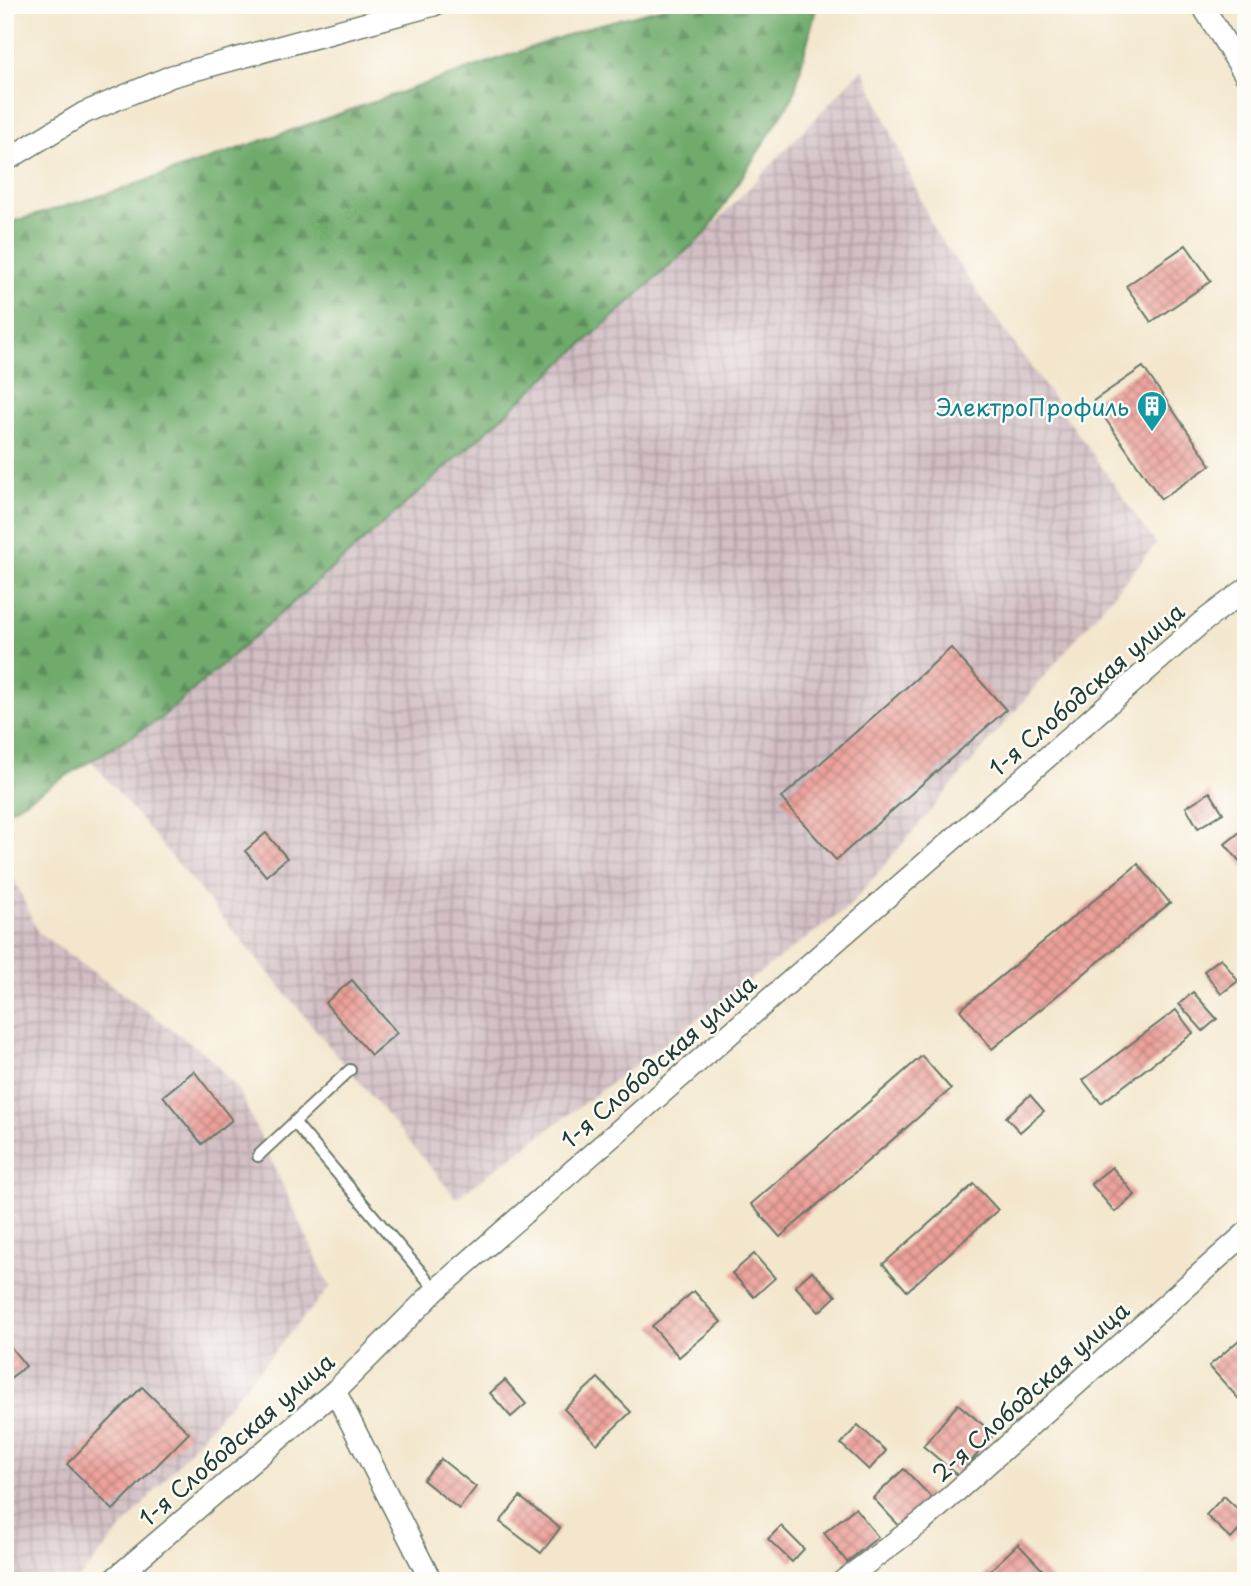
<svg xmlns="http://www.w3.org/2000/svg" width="1251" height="1586" font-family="'Playpen Sans',sans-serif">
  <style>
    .industrial { fill: url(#industrial-grid) }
    .forest { fill: url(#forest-firs); stroke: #477450; stroke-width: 2 }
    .building { fill: url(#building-cross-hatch) }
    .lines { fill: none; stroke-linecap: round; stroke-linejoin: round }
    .lane-casing { stroke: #697869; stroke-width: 14 }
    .street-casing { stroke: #697869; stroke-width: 24 }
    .lane { stroke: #fff; stroke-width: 10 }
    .street { stroke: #fff; stroke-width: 21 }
    .labels { text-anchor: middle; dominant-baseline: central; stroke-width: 5; stroke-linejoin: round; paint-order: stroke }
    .culture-label { font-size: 23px; fill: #0d838f; stroke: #fdfcf7; text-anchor: end }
    .street-label { font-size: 23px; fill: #1f3d34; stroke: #fdfcf7 }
  </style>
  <defs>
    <pattern id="industrial-grid" width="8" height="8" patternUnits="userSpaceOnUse" patternTransform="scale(1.75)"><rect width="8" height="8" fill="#d2bec3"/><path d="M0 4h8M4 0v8" fill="none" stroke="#aa9c9f"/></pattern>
    <pattern id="forest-firs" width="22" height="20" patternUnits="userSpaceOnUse" patternTransform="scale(1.75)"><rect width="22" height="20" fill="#6fab6c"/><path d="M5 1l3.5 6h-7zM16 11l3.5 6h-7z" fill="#5b8c5a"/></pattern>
    <pattern id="building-cross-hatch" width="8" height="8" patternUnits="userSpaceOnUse" patternTransform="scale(1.75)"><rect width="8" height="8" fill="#eca09a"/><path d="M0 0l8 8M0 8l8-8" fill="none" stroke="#bf847e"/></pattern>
  </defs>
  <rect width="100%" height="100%" fill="#fdfcf7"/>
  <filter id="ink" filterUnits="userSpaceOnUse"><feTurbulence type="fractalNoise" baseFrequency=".0143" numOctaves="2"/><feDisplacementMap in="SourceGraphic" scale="14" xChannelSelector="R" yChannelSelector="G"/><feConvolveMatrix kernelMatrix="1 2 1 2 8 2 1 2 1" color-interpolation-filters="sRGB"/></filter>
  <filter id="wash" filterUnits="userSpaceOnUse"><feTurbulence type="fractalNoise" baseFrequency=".00686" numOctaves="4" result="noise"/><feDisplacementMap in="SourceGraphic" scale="28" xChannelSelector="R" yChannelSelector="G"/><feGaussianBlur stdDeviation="1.57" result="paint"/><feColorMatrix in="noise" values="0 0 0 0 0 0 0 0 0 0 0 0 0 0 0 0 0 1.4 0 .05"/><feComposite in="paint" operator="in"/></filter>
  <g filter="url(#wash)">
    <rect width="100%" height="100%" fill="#f3e6cc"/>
    <!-- industrial -->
    <g class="industrial">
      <path d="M 863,68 L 934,230 L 1156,544 L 850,906 L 456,1198 L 91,760 L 160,719 L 474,443 L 707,232 Z"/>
      <path d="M 5,859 L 38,932 L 207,1055 L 239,1091 L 330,1287 L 77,1581 L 5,1581 Z"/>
    </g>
    <!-- forest -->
    <path class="forest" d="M 673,5 L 817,5 L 793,97 L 707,232 L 401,508 L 160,719 L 5,813 L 5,224 L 116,191 L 593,26 Z"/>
    <g id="blocks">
      <!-- building -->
      <g class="building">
        <path d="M 1186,245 L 1211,281 L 1151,322 L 1126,286 Z"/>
        <path d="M 1143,367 L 1211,465 L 1161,499 L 1093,401 Z"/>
        <path d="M 951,648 L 1006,710 L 836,860 L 781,798 Z"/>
        <path d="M 1210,792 L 1223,813 L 1198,828 L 1186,807 Z"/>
        <path d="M 1240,832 L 1246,840 L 1246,869 L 1225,844 Z"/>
        <path d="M 266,833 L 287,858 L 266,876 L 245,851 Z"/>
        <path d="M 1138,864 L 1170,903 L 992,1049 L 960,1010 Z"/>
        <path d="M 1221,958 L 1238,981 L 1221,994 L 1204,971 Z"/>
        <path d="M 352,980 L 397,1033 L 371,1055 L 325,1003 Z"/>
        <path d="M 1193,992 L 1217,1019 L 1203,1031 L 1179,1004 Z"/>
        <path d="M 1176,1010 L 1193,1033 L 1101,1103 L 1083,1080 Z"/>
        <path d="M 922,1056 L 951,1089 L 780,1237 L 751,1204 Z"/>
        <path d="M 194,1071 L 232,1120 L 202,1144 L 163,1096 Z"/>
        <path d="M 1030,1095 L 1044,1111 L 1020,1132 L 1006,1117 Z"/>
        <path d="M 1112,1167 L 1135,1195 L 1115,1212 L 1091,1184 Z"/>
        <path d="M 974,1184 L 998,1210 L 907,1291 L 883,1264 Z"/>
        <path d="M 754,1254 L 775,1278 L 754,1297 L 732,1273 Z"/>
        <path d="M 812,1271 L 836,1296 L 819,1312 L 795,1286 Z"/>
        <path d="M 694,1291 L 721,1322 L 679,1357 L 652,1326 Z"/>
        <path d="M 1246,1334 L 1246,1407 L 1209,1366 Z"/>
        <path d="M 5,1340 L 26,1366 L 5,1382 Z"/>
        <path d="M 598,1378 L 631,1412 L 597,1444 L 564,1409 Z"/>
        <path d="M 505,1380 L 526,1404 L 511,1417 L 490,1393 Z"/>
        <path d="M 142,1387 L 189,1433 L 113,1510 L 67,1464 Z"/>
        <path d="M 958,1404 L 994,1434 L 959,1476 L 923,1446 Z"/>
        <path d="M 858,1425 L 886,1451 L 869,1470 L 841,1444 Z"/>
        <path d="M 441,1459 L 476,1487 L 459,1509 L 423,1480 Z"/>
        <path d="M 904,1469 L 936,1502 L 905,1532 L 873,1498 Z"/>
        <path d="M 1224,1496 L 1246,1517 L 1246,1523 L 1231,1539 L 1206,1515 Z"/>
        <path d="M 520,1497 L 560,1528 L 541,1553 L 500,1522 Z"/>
        <path d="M 855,1508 L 878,1537 L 847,1562 L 824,1533 Z"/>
        <path d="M 781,1526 L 804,1549 L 792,1562 L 768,1539 Z"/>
        <path d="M 1018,1544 L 1053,1581 L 979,1581 Z"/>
      </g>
    </g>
  </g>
  <g filter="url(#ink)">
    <use href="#blocks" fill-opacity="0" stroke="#697869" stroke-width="2"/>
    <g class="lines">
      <!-- lane casing -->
      <g class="lane-casing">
        <g id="lane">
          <path d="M 294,1122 L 436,1290"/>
          <path d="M 258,1156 L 350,1070"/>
        </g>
      </g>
      <!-- street casing -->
      <g class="street-casing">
        <g id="street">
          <path d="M 1202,5 L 1246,76"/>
          <path d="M 5,161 L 84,113 L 172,76 L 434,5"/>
          <path d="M 335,1391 L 431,1581"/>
          <path d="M 112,1581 L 335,1391 L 436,1290 L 1201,623 L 1246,589"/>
          <path d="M 843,1581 L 923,1521 L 1246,1233"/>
        </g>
      </g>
      <!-- lane -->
      <use href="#lane" class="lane"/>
      <!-- street -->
      <use href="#street" class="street"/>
    </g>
  </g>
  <!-- icons -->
  <defs>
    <g id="building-pin" transform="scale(1.575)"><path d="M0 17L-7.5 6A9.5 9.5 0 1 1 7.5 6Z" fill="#0f9aa8" stroke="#fdfcf7"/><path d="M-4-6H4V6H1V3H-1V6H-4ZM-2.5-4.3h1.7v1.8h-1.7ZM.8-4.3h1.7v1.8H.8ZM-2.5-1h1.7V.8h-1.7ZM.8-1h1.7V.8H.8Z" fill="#fff"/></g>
  </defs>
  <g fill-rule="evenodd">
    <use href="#building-pin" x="1152" y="406"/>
  </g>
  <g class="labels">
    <!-- culture labels -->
    <g class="culture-label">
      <text x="1129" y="406">ЭлектроПрофиль</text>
    </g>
    <!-- street labels -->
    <g class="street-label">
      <text transform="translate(1086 689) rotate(-41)">1-я Слободская улица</text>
      <text transform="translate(658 1061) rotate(-41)">1-я Слободская улица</text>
      <text transform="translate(1030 1391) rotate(-42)">2-я Слободская улица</text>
      <text transform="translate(236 1439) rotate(-41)">1-я Слободская улица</text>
    </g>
  </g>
  <!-- margin -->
  <rect width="1251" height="1586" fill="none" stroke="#fdfcf7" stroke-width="28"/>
</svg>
